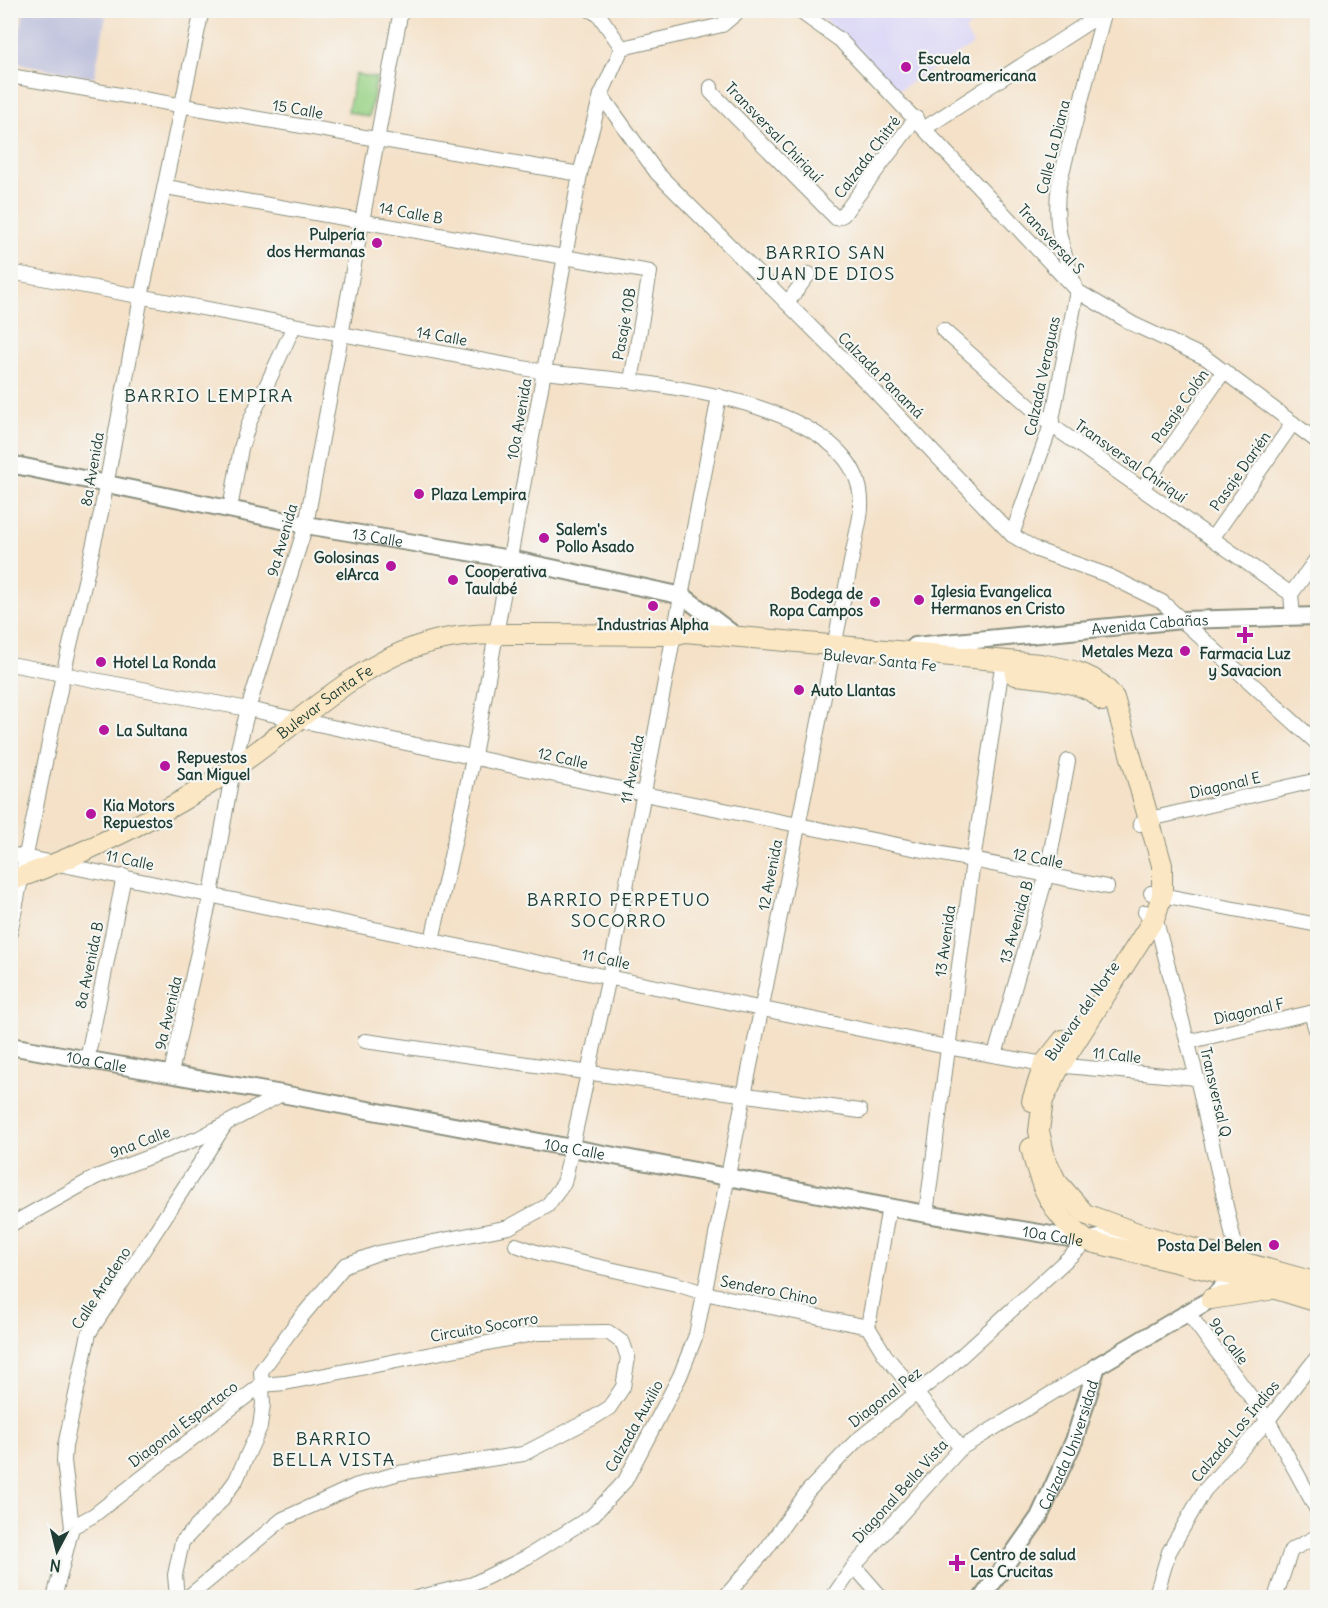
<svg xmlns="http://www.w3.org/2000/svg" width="1328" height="1608" font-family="Delius,sans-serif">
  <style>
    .built { fill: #dad6f7 }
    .industrial { fill: #c0c2dd }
    .green { fill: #97d184; stroke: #5b875c; stroke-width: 1.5 }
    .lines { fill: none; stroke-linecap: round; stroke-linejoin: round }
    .minor-casing { stroke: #8a8f7e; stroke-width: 16 }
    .tertiary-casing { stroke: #8a8f7e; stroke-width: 20 }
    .secondary-casing { stroke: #8a8f7e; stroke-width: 22 }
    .minor { stroke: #fff; stroke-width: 14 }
    .tertiary { stroke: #fff; stroke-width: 16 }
    .secondary { stroke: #fbe7c3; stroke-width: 20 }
    .poi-dot { fill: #b5179e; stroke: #f6f6f2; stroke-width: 2 }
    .labels { text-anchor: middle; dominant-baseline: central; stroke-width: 4.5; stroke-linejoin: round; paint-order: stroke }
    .poi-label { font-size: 15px; font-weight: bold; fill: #1f3d34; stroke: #f6f6f2; text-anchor: start }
    .street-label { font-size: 15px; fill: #1f3d34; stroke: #f6f6f2 }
    .quarter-label { font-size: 18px; letter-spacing: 1.5px; fill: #1f3d34; stroke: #f6f6f2 }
  </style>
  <rect width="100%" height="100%" fill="#f6f6f2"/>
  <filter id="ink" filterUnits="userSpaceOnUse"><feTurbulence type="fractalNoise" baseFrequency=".0167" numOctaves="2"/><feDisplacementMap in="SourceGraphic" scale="12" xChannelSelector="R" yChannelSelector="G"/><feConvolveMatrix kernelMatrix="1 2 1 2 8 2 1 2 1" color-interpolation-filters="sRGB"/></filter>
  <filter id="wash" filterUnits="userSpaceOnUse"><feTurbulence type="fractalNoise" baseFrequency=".008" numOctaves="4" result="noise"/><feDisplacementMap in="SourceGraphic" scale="24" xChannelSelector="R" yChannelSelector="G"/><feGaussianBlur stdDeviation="1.35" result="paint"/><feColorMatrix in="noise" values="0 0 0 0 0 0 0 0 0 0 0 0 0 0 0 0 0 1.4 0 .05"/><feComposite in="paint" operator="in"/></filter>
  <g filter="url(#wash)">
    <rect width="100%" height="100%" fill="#f4e1c8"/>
    <!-- built -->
    <path class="built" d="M 823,10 L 973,10 L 979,20 L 965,30 L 973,45 L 899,90 L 820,16 Z"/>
    <!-- industrial -->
    <path class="industrial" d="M 24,11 L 81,11 L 106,16 L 94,78 L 14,62 Z"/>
    <!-- green -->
    <path class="green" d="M 355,74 L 377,78 L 369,117 L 348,112 Z"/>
  </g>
  <g filter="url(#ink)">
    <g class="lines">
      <!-- minor casing -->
      <g class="minor-casing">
        <g id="minor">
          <path d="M 590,10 L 599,15 L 622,48"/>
          <path d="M 798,10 L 840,40 L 1077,291 L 1133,324 L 1206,358 L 1318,442"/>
          <path d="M 622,48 L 722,25 L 740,10"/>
          <path d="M 10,76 L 580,174"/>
          <path d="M 711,87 L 711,92 L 836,218 L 843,215 L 916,118"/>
          <path d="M 601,95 L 657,173 L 869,385 L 1012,535 L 1037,550 L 1107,575 L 1162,602 L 1318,744"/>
          <path d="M 925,128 L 1092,20"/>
          <path d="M 166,187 L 650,272 L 631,381"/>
          <path d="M 10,272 L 544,372 C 624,381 880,394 860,517 L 696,1335 L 680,1376 L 625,1481 L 592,1516 L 527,1557 L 473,1584 L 416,1598"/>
          <path d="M 1075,286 C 1062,248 1053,225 1059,184 L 1105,10"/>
          <path d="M 787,303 L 809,274"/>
          <path d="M 943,330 L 1051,425 L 1291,594 L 1293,616"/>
          <path d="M 1142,489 L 1224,371"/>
          <path d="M 230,509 L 241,448 L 249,423 L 294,326"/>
          <path d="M 1012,535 L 1051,425 L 1077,291"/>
          <path d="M 1213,537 L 1293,423"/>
          <path d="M 1291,594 L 1318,557"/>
          <path d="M 10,664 L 248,709 L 644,794 L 1107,887"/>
          <path d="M 1140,824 L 1150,819 L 1318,780"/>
          <path d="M 10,854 L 947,1047 L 1044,1064 L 1197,1078"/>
          <path d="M 1151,893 L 1318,925"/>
          <path d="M 1145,912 L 1155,917 L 1197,1078 L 1238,1259 L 1236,1268"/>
          <path d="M 10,933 L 63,675 L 101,513 L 141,297 L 202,10"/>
          <path d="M 432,940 L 474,755 L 580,174 L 601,95 L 622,48"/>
          <path d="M 1311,1013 L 1318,1037"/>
          <path d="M 365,1041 L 860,1111"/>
          <path d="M 1187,1042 L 1318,1011"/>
          <path d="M 995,1055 L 1046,877 L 1068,761"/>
          <path d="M 87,1060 L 124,876"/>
          <path d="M 171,1073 L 211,894 L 233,769 L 248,709 L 306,525 L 401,10"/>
          <path d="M 926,1214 L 973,861 L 1001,673"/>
          <path d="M 10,1225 L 96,1177 L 199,1138 L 282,1094"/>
          <path d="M 516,1245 L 539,1253 L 676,1284 L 704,1293 L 868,1327 L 885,1355 L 961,1448"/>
          <path d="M 1188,1313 L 1268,1420 L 1318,1512"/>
          <path d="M 868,1327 L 889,1207"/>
          <path d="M 72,1527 L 94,1515 L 261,1385"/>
          <path d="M 854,1566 L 882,1598"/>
          <path d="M 54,1598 L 72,1527 L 64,1461 L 65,1446 L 89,1333 L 225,1125"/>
          <path d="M 177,1598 L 175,1575 L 182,1542 L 220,1502 L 236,1480 L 260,1427 L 263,1404 L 261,1371 L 297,1322 L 345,1265 L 378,1253 L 509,1227 L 547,1206 L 564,1183 L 609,977 L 719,396"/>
          <path d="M 187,1598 L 283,1519 L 355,1486 L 399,1473 L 523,1454 L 593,1418 L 609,1408 L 623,1387 L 628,1358 L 623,1343 L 608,1332 L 538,1333 L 285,1383 L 261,1385"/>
          <path d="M 724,1598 L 765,1551 L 808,1491 L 856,1441 L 947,1369 L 1087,1241"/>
          <path d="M 832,1598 L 854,1566 L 961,1448 L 1097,1366"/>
          <path d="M 1155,1598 L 1169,1552 L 1204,1491 L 1268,1420 L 1318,1356"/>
          <path d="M 1279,1598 L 1277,1592 L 1291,1550 L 1318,1536"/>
        </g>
      </g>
      <!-- tertiary casing -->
      <g class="tertiary-casing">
        <g id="tertiary">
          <path id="s1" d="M 10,464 L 306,525 L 510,559 L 683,596 L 733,634"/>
          <path id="s2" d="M 915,646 L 1182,620 L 1318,616"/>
          <path id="s3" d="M 10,1046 L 282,1094 L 926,1214 L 1087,1241 L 1107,1236 L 1137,1234"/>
          <path id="s4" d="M 982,1598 L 1039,1517 L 1074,1441 L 1097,1366 L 1211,1299 L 1234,1276"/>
        </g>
      </g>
      <!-- secondary casing -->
      <g class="secondary-casing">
        <g id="secondary">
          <path d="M 1015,675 C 1037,677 1089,681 1103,701"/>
          <path id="s5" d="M 10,881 C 88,853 165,814 234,768 C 294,728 353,666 424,644 C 461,632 502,634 541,634 C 585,634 629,635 673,635 L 685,632 L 1040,664 C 1068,669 1097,673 1114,698 L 1162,865 L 1162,895 L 1155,917 L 1060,1066 L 1043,1100 L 1039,1131 L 1045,1158 L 1056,1181 L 1085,1214 L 1140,1234 L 1318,1283"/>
          <path d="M 1032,1101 L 1044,1064 L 1063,1040"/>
          <path d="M 1031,1148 C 1040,1187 1054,1218 1087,1241 L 1234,1276 L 1318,1302"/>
          <path d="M 1211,1299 L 1268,1290"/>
        </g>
      </g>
      <!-- minor -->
      <use href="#minor" class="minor"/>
      <!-- tertiary -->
      <use href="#tertiary" class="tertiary"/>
      <!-- secondary -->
      <use href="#secondary" class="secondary"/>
    </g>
  </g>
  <!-- markers -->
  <g class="poi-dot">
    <circle cx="906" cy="67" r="6"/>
    <circle cx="377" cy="243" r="6"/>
    <circle cx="419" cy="494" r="6"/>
    <circle cx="544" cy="538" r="6"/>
    <circle cx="391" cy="566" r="6"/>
    <circle cx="453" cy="580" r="6"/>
    <circle cx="919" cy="600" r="6"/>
    <circle cx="875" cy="602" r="6"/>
    <circle cx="653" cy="606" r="6"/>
    <path d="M1242 626h6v6h6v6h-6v6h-6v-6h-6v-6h6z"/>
    <circle cx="1185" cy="651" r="6"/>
    <circle cx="101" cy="662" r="6"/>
    <circle cx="799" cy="690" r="6"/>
    <circle cx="104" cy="730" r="6"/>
    <circle cx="165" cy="766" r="6"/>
    <circle cx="91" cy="814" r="6"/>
    <circle cx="1274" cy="1245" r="6"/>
    <path d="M954 1554h6v6h6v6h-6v6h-6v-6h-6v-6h6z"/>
  </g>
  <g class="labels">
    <!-- poi labels -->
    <g class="poi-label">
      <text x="918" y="58">Escuela<tspan x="918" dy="17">Centroamericana</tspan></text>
      <text x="365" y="234" text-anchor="end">Pulpería<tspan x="365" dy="17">dos Hermanas</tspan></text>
      <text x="431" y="494">Plaza Lempira</text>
      <text x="556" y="529">Salem's<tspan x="556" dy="17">Pollo Asado</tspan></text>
      <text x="379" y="557" text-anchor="end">Golosinas<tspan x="379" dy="17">elArca</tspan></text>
      <text x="465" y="571">Cooperativa<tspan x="465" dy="17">Taulabé</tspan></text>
      <text x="931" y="591">Iglesia Evangelica<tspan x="931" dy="17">Hermanos en Cristo</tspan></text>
      <text x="863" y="593" text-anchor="end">Bodega de<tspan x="863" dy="17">Ropa Campos</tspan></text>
      <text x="653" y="624" text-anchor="middle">Industrias Alpha</text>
      <text x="1173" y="651" text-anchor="end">Metales Meza</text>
      <text x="1245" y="653" text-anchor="middle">Farmacia Luz<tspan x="1245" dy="17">y Savacion</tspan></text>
      <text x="113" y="662">Hotel La Ronda</text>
      <text x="811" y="690">Auto Llantas</text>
      <text x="116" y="730">La Sultana</text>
      <text x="177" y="757">Repuestos<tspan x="177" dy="17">San Miguel</tspan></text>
      <text x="103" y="805">Kia Motors<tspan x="103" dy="17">Repuestos</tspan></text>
      <text x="1262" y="1245" text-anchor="end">Posta Del Belen</text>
      <text x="970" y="1554">Centro de salud<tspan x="970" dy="17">Las Crucitas</tspan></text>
    </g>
    <!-- street labels -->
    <g class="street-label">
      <text transform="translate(298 109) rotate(10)">15 Calle</text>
      <text transform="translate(774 132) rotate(46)">Transversal Chiriquí</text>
      <text transform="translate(1053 147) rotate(-76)">Calle La Diana</text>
      <text transform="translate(867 157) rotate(-53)">Calzada Chitré</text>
      <text transform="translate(411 213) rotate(10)">14 Calle B</text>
      <text transform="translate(1051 239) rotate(47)">Transversal S</text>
      <text transform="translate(624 324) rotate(-80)">Pasaje 10B</text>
      <text transform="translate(442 336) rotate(10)">14 Calle</text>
      <text transform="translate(881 375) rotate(45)">Calzada Panamá</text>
      <text transform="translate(1042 376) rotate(-78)">Calzada Veraguas</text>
      <text transform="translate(1180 406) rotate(-55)">Pasaje Colón</text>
      <text transform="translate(519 419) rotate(-80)">10a Avenida</text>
      <text transform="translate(1131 461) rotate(35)">Transversal Chiriquí</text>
      <text transform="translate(92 469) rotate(-80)">8a Avenida</text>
      <text transform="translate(1240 471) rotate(-55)">Pasaje Darién</text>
      <text stroke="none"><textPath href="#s1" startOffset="375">13 Calle</textPath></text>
      <text transform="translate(282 540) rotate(-74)">9a Avenida</text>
      <text stroke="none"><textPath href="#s2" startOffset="236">Avenida Cabañas</textPath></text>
      <text transform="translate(880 660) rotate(6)">Bulevar Santa Fe</text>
      <text stroke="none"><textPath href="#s5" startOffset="364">Bulevar Santa Fe</textPath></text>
      <text transform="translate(563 758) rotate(13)">12 Calle</text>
      <text transform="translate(632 769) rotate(-79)">11 Avenida</text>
      <text transform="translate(1225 785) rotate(-13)">Diagonal E</text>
      <text transform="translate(1038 858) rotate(11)">12 Calle</text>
      <text transform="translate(130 860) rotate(12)">11 Calle</text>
      <text transform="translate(770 875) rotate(-79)">12 Avenida</text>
      <text transform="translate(1016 922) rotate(-74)">13 Avenida B</text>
      <text transform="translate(945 941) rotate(-82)">13 Avenida</text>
      <text transform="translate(606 959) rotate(12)">11 Calle</text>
      <text transform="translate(89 965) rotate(-78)">8a Avenida B</text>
      <text transform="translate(1082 1011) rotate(-55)">Bulevar del Norte</text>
      <text transform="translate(1249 1011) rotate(-13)">Diagonal F</text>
      <text transform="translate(168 1013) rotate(-77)">9a Avenida</text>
      <text transform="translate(1117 1055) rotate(6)">11 Calle</text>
      <text stroke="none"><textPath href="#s3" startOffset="88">10a Calle</textPath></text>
      <text transform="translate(1216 1092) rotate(77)">Transversal Q</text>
      <text transform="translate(140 1142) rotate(-21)">9na Calle</text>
      <text stroke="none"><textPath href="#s3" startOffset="574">10a Calle</textPath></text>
      <text stroke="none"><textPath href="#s3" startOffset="1060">10a Calle</textPath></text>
      <text transform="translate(101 1288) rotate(-57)">Calle Aradeno</text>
      <text transform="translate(769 1290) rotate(11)">Sendero Chino</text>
      <text transform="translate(484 1327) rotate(-10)">Circuito Socorro</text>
      <text transform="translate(1229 1341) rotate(53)">9a Calle</text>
      <text transform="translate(885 1397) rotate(-38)">Diagonal Pez</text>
      <text transform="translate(183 1424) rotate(-37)">Diagonal Espartaco</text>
      <text transform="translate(634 1426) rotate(-61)">Calzada Auxilio</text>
      <text transform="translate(1235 1431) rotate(-50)">Calzada Los Indios</text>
      <text stroke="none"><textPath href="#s4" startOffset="177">Calzada Universidad</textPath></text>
      <text transform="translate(900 1491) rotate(-48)">Diagonal Bella Vista</text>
    </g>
    <!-- quarter labels -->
    <g class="quarter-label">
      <text x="826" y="252">BARRIO SAN<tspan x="826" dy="21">JUAN DE DIOS</tspan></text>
      <text x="209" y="395">BARRIO LEMPIRA</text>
      <text x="619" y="899">BARRIO PERPETUO<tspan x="619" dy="21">SOCORRO</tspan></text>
      <text x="334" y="1438">BARRIO<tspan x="334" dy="21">BELLA VISTA</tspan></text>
    </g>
  </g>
  <!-- margin -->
  <rect width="1328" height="1608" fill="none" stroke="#f6f6f2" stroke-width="36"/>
  <!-- north arrow -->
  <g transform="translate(57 1551) rotate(187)" stroke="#f6f6f2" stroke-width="4.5" paint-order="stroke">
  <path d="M0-4.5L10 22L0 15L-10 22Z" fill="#1f3d34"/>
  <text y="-9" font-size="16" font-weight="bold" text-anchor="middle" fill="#1f3d34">N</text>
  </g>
</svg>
